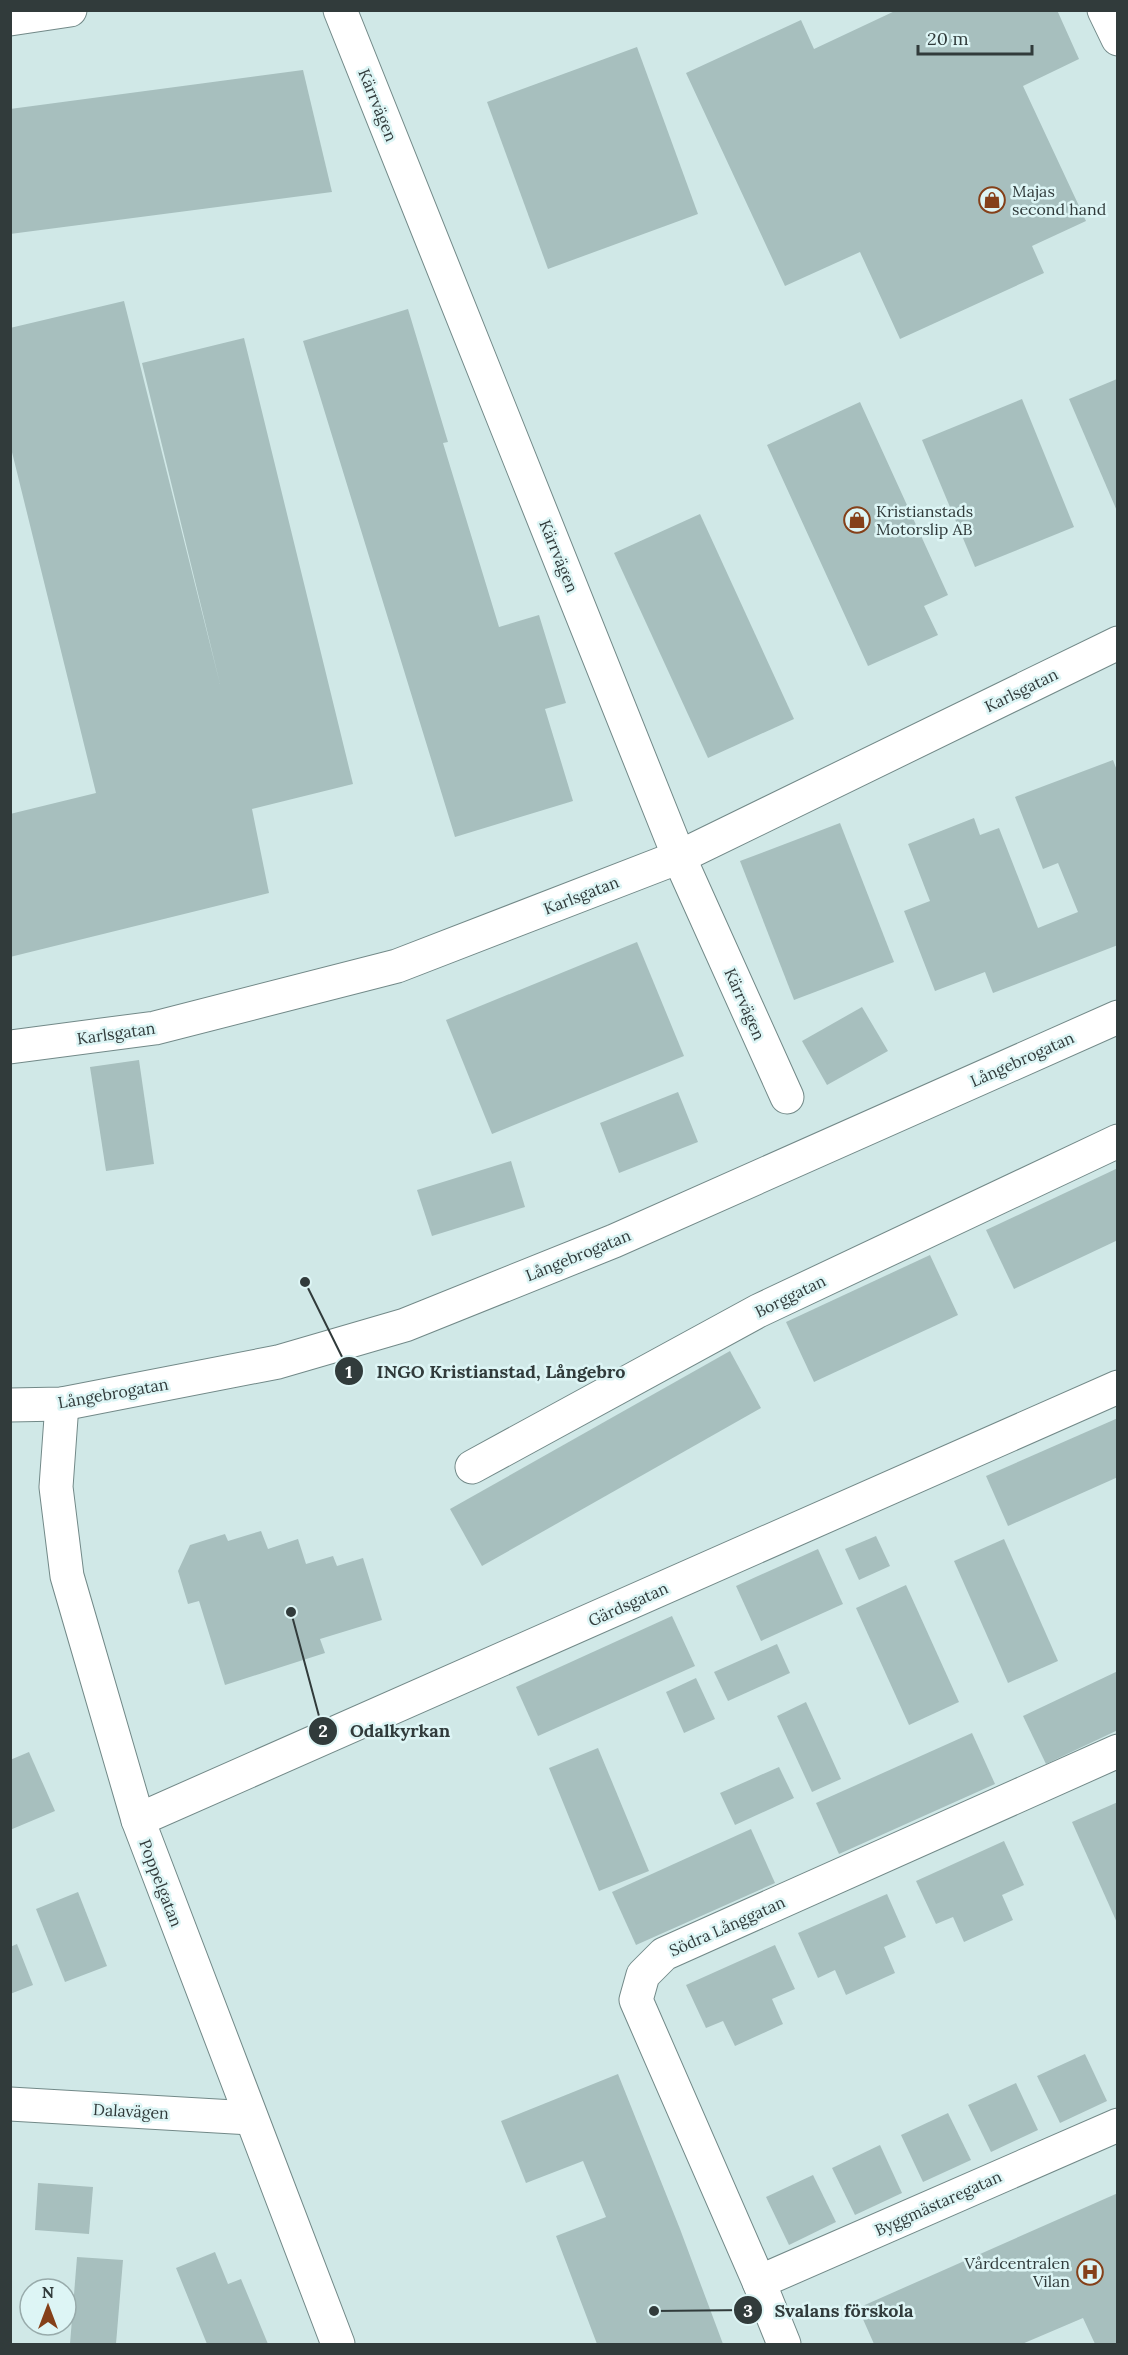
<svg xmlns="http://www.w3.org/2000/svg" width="1128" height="2355" font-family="Lora,serif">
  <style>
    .building { fill: #a7bfbe }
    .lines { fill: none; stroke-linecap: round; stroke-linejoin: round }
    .minor-casing { stroke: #728988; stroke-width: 35 }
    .secondary-casing { stroke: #728988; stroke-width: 35 }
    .minor { stroke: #fff; stroke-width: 33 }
    .secondary { stroke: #fff; stroke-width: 33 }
    .labels { text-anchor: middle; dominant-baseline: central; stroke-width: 5; stroke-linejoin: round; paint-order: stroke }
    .street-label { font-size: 16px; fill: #313b3b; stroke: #ddf5f5 }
    .poi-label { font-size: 16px; fill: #313b3b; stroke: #ddf5f5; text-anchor: start }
    .leader { fill: none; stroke: #313b3b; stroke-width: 2 }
    .callout-dot { fill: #313b3b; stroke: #ddf5f5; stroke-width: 2 }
    .mark-label { font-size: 18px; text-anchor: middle; font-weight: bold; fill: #fff }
    .callout-label { font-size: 18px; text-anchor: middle; font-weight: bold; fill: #313b3b; stroke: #ddf5f5; stroke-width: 5; stroke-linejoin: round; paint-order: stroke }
  </style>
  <rect width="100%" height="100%" fill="#d0e8e7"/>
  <!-- building -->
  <g class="building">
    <path d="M 897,10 L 1057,10 L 1079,59 L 1023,86 L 1086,221 L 1032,246 L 1044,273 L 900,339 L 860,252 L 785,286 L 686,73 L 801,20 L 814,49 Z"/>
    <path d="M 637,47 L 698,214 L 548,269 L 487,102 Z"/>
    <path d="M 303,70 L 332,192 L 10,234 L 10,109 Z"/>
    <path d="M 124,301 L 220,684 L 142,363 L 244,338 L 353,784 L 252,809 L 269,893 L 10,957 L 10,814 L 96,793 L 10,444 L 10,328 Z"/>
    <path d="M 408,309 L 448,442 L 443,443 L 499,627 L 539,615 L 566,703 L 545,709 L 573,801 L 455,837 L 303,341 Z"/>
    <path d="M 1117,379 L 1117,511 L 1069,399 Z"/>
    <path d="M 1022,399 L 1074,527 L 975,567 L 922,440 Z"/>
    <path d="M 860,402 L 948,595 L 924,606 L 938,635 L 868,666 L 767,445 Z"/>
    <path d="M 700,514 L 794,719 L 708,758 L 614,553 Z"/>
    <path d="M 1113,760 L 1118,773 L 1118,945 L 993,993 L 985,972 L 935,991 L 904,911 L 930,901 L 908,844 L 974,818 L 980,835 L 999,828 L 1038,928 L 1078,912 L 1058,863 L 1043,869 L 1015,797 Z"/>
    <path d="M 840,823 L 894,962 L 794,1000 L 740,861 Z"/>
    <path d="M 637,942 L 684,1056 L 492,1134 L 446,1020 Z"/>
    <path d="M 862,1007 L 888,1051 L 827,1085 L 802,1041 Z"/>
    <path d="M 139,1060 L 154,1164 L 106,1171 L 90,1067 Z"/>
    <path d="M 678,1092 L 698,1142 L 619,1173 L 600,1123 Z"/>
    <path d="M 511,1161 L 525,1207 L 432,1236 L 417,1190 Z"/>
    <path d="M 1118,1168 L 1118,1240 L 1014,1289 L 986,1230 Z"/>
    <path d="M 930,1255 L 958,1315 L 814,1382 L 786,1322 Z"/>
    <path d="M 730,1351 L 761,1408 L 482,1566 L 450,1509 Z"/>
    <path d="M 1118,1418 L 1118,1477 L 1008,1526 L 986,1476 Z"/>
    <path d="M 261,1531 L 268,1549 L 298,1539 L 306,1564 L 333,1556 L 337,1566 L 363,1558 L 382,1620 L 320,1639 L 325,1653 L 225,1685 L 199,1601 L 188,1604 L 178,1571 L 190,1545 L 225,1534 L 228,1541 Z"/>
    <path d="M 876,1536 L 890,1566 L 859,1580 L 845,1549 Z"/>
    <path d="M 1004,1539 L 1058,1661 L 1008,1683 L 954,1561 Z"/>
    <path d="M 818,1549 L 843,1604 L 761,1641 L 736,1586 Z"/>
    <path d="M 906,1585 L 959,1702 L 909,1725 L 856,1608 Z"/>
    <path d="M 672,1616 L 695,1666 L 538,1736 L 516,1687 Z"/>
    <path d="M 777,1644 L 790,1673 L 728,1701 L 714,1672 Z"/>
    <path d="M 1118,1671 L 1118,1730 L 1046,1764 L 1023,1716 Z"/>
    <path d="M 696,1678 L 715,1719 L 684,1733 L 666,1692 Z"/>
    <path d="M 806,1702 L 841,1779 L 812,1792 L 777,1716 Z"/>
    <path d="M 972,1733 L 995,1784 L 839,1854 L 816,1803 Z"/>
    <path d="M 598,1748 L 649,1871 L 599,1891 L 549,1768 Z"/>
    <path d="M 29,1752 L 55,1811 L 10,1830 L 10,1760 Z"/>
    <path d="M 779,1767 L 794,1798 L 735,1825 L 720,1793 Z"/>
    <path d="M 1118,1802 L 1118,1925 L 1072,1822 Z"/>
    <path d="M 751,1829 L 775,1883 L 636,1945 L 612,1892 Z"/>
    <path d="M 1004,1841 L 1024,1885 L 1002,1895 L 1013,1920 L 964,1942 L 953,1917 L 936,1924 L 916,1881 Z"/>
    <path d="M 78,1892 L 107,1966 L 65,1982 L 36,1909 Z"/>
    <path d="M 887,1894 L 906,1937 L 884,1947 L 895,1973 L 846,1995 L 835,1970 L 818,1978 L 798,1933 Z"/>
    <path d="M 17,1944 L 33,1985 L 10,1994 L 10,1947 Z"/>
    <path d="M 775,1945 L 795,1989 L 772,1999 L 783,2024 L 735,2046 L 723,2021 L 706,2028 L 686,1985 Z"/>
    <path d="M 1085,2054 L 1107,2101 L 1060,2123 L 1037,2076 Z"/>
    <path d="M 618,2074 L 680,2229 L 723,2344 L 597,2344 L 556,2236 L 606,2217 L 583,2161 L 526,2183 L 501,2121 Z"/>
    <path d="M 1016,2083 L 1038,2130 L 991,2152 L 968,2105 Z"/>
    <path d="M 948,2113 L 971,2160 L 923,2182 L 901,2135 Z"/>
    <path d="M 880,2145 L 902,2193 L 855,2215 L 832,2168 Z"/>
    <path d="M 813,2175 L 836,2222 L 789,2245 L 766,2197 Z"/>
    <path d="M 38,2183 L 93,2187 L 89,2234 L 35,2230 Z"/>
    <path d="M 1118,2193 L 1118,2344 L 1095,2344 L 1083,2318 L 1022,2344 L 874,2344 L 858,2308 Z"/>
    <path d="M 215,2252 L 228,2284 L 241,2279 L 268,2344 L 207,2344 L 176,2268 Z"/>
    <path d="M 77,2257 L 123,2260 L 116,2344 L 70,2344 Z"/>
  </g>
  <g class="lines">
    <!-- minor casing -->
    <g class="minor-casing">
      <g id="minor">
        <path d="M 340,10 L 679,857 L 787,1097"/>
        <path d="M 1104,10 L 1118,39"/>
        <path d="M 10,19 L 70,10"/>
        <path d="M 10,1047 L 155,1028 L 397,966 L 679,857 L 1118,643"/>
        <path d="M 62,1404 L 56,1487 L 67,1576 L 138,1820 L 338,2344"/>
        <path d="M 472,1467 L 758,1311 L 1118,1141"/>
        <path d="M 138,1820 L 1118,1387"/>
        <path d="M 10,2104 L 251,2118"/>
        <path d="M 759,2282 L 1118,2125"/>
        <path d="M 784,2344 L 759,2282 L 636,2000 L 643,1975 L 664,1954 L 1118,1751"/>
      </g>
    </g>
    <!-- secondary casing -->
    <g class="secondary-casing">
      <path id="secondary" d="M 10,1405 L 62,1404 L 278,1362 L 405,1325 L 614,1241 L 1118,1017"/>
    </g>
    <!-- minor -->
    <use href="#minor" class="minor"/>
    <!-- secondary -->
    <use href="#secondary" class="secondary"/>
  </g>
  <!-- icons -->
  <defs>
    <g id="shop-ring" transform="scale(1.35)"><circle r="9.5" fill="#ddf5f5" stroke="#854019" stroke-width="1.5"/><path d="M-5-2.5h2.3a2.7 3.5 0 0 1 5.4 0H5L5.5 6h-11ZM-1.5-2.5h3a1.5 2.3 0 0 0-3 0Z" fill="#854019"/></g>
    <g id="hospital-ring" transform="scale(1.35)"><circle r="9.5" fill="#ddf5f5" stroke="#854019" stroke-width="1.5"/><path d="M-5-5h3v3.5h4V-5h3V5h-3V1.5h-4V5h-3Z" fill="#854019"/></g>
  </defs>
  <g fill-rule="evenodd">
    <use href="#shop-ring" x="992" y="200"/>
    <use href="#shop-ring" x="857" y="520"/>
    <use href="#hospital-ring" x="1090" y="2272"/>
  </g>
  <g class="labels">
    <!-- street labels -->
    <g class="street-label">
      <text transform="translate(378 105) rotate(68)">Kärrvägen</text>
      <text transform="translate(559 556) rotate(68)">Kärrvägen</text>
      <text transform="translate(1021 690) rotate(-26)">Karlsgatan</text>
      <text transform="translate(581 895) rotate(-21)">Karlsgatan</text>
      <text transform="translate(745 1004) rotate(66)">Kärrvägen</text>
      <text transform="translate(116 1033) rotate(-8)">Karlsgatan</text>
      <text transform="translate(1022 1059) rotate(-24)">Långebrogatan</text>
      <text transform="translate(578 1255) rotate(-22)">Långebrogatan</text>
      <text transform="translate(790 1296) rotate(-26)">Borggatan</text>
      <text transform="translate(113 1393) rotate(-10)">Långebrogatan</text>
      <text transform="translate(628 1604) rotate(-24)">Gärdsgatan</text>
      <text transform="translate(161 1883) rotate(69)">Poppelgatan</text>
      <text transform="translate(727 1926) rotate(-24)">Södra Långgatan</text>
      <text transform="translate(131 2111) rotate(3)">Dalavägen</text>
      <text transform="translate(938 2203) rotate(-24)">Byggmästaregatan</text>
    </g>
    <!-- poi labels -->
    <g class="poi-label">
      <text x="1012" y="191">Majas<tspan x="1012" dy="18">second hand</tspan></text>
      <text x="876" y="511">Kristianstads<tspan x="876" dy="18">Motorslip AB</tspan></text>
      <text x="1070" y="2263" text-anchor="end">Vårdcentralen<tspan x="1070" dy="18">Vilan</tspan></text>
    </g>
  </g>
  <!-- callouts -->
  <path class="leader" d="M305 1282L349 1371M291 1612L323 1731M654 2311L748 2310"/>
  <g class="callout-dot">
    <circle cx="305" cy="1282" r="6"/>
    <circle cx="291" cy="1612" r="6"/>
    <circle cx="654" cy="2311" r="6"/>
    <circle cx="349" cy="1371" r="15"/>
    <circle cx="323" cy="1731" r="15"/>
    <circle cx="748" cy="2310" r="15"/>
  </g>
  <g class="mark-label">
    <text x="349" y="1378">1</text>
    <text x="323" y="1737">2</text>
    <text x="748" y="2317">3</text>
  </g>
  <g class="callout-label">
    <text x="501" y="1378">INGO Kristianstad, Långebro</text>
    <text x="400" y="1737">Odalkyrkan</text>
    <text x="844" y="2317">Svalans förskola</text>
  </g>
  <!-- border -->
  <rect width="1128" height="2355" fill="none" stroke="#313b3b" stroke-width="24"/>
  <!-- north arrow -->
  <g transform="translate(48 2307)"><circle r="28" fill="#ddf5f5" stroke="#98abab" stroke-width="1.5"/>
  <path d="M0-4.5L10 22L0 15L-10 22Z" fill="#854019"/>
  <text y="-9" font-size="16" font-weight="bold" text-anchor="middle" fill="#313b3b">N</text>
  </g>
  <!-- scale -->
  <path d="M918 45v9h114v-9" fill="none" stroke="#313b3b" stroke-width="3"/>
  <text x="927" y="45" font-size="18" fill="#313b3b" stroke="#ddf5f5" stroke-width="4.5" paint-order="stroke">20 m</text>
</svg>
